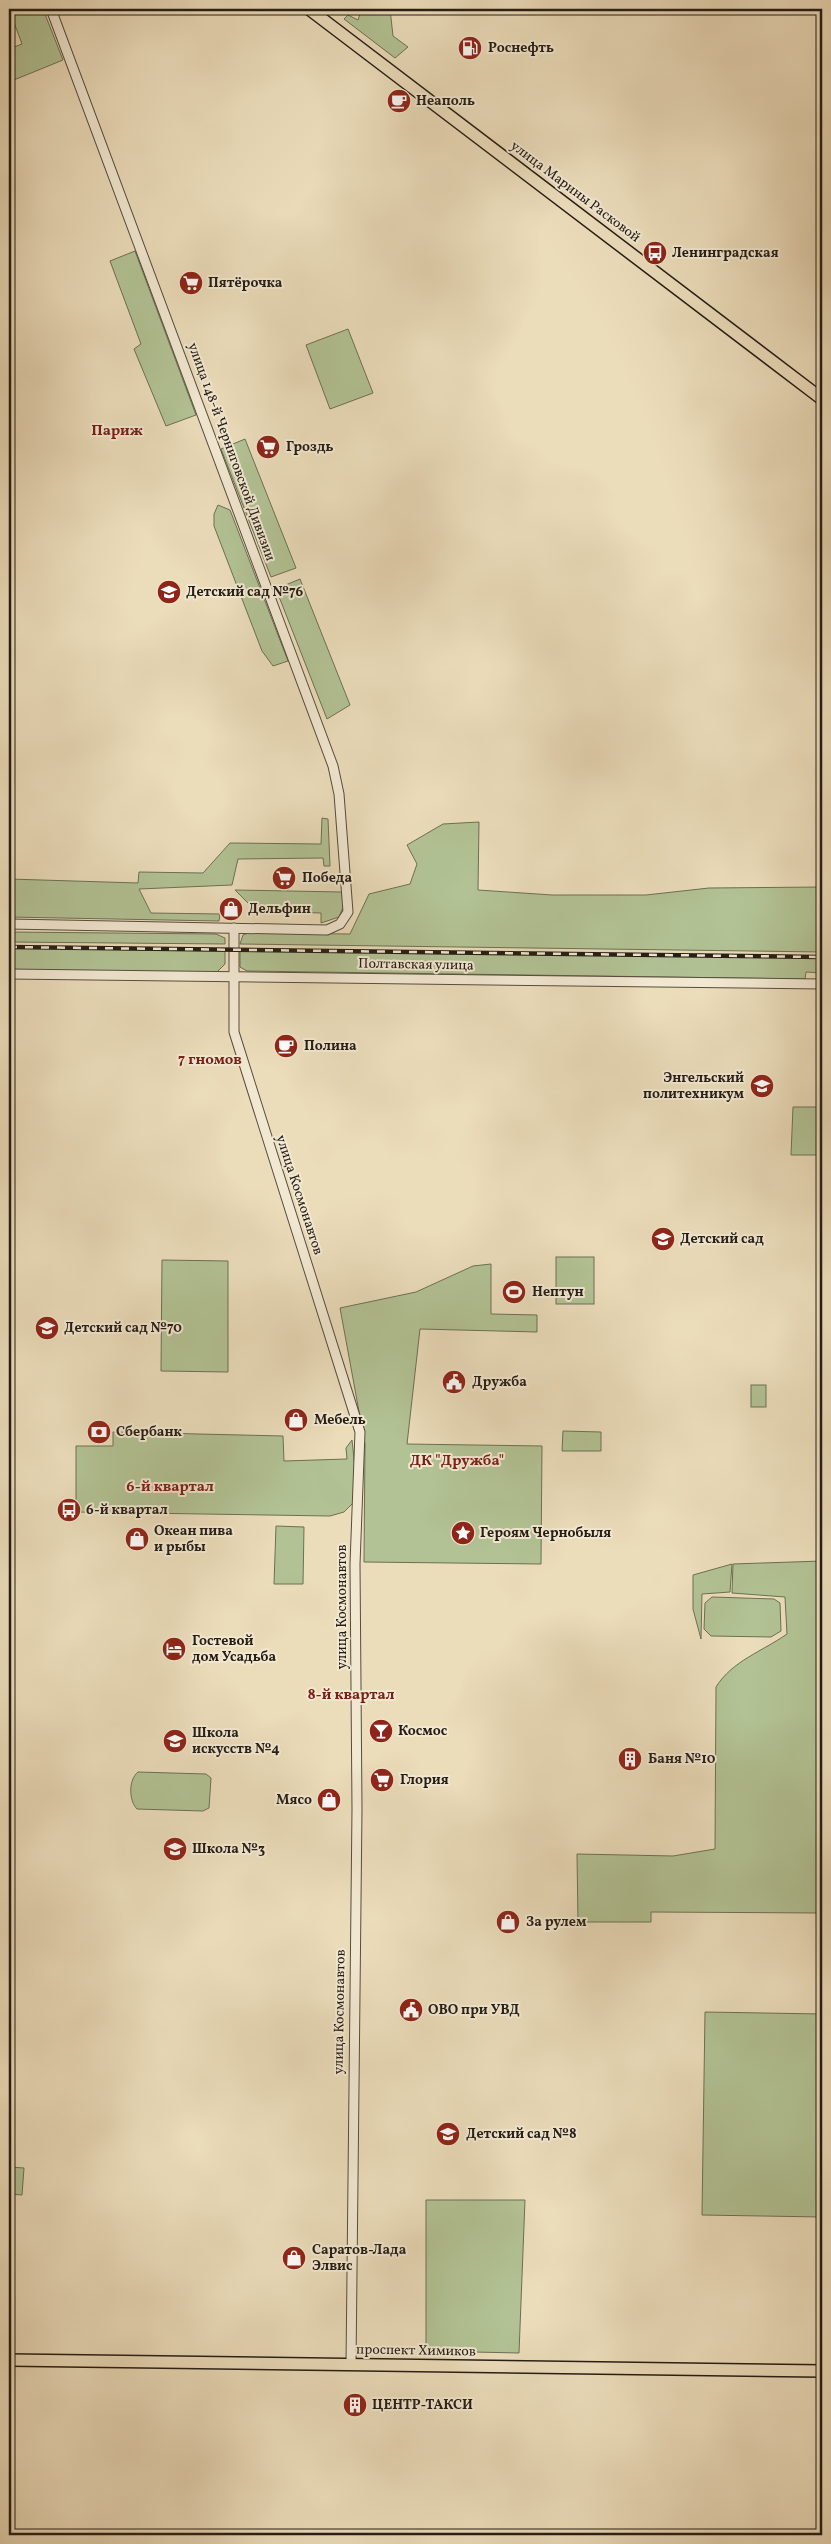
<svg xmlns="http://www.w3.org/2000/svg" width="831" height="2544" font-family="Vollkorn,serif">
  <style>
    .green { fill: #b2c294; stroke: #6c7054 }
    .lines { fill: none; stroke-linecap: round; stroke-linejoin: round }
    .minor-casing { stroke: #564d3e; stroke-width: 11 }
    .major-casing { stroke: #251d14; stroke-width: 14 }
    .minor { stroke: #f2e8d2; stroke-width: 9 }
    .major { stroke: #ebdcba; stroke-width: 11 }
    .rail-casing { stroke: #251d14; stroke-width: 4.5 }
    .rail { stroke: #f2e8d2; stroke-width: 2.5; stroke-dasharray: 8; stroke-linecap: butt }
    .labels { text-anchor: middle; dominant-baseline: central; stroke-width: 4; stroke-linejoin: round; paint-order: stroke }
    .poi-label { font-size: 14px; font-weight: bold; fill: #251d14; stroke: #f2e8d2; text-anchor: start }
    .street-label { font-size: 14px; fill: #251d14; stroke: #f2e8d2 }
    .neighbourhood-label { font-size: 15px; font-weight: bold; fill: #7a1f14; stroke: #f2e8d2 }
  </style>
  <rect width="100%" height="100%" fill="#ebdcba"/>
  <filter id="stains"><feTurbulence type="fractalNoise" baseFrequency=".004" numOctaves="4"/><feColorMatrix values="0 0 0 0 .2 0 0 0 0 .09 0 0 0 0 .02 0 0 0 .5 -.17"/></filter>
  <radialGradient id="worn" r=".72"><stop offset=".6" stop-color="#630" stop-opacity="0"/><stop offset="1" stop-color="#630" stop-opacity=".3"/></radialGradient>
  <!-- green -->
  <g class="green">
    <path d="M 9,9 L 43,9 L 63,60 L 9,82 L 9,49 L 22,44 Z"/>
    <path d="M 359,9 L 390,9 L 393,36 L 408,47 L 395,58 L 344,19 L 348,15 L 358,20 L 361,11 Z"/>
    <path d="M 135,251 L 196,415 L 166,426 L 134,349 L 141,344 L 110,261 Z"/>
    <path d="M 348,329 L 373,393 L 330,409 L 306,345 Z"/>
    <path d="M 245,439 L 296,568 L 271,577 L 221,449 Z"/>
    <path d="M 218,505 L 230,510 L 288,661 L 273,666 L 262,651 L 214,526 L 214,514 Z"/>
    <path d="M 300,579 L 350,705 L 327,719 L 276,589 Z"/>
    <path d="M 322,818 L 328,819 L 330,866 L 324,866 L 323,858 L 238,859 L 232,885 L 139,889 L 151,913 L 220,914 L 219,921 L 9,917 L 9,879 L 138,883 L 139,872 L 203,873 L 230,843 L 321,844 Z"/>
    <path d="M 479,822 L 478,890 L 552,895 L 646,895 L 709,888 L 822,887 L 822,952 L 240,944 L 243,935 L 248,933 L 350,934 L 369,894 L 410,884 L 417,864 L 407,845 L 443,824 Z"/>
    <path d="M 235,890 L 342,892 L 343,907 L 339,917 L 321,923 L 321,913 L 256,911 Z"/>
    <path d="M 9,932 L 216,934 L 225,938 L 225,944 L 9,942 Z"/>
    <path d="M 9,948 L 225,951 L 225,964 L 217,972 L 204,972 L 9,970 Z"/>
    <path d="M 240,951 L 822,957 L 822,973 L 806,972 L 805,979 L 247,971 L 240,967 Z"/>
    <path d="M 793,1107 L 822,1107 L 822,1155 L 791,1155 Z"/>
    <rect x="556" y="1257" width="38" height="47"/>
    <path d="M 162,1260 L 228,1261 L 228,1372 L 161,1371 Z"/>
    <path d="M 491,1264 L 491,1314 L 537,1315 L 537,1332 L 420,1329 L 407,1444 L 542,1446 L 541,1564 L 364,1562 L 365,1444 L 340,1308 L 416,1292 L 473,1266 Z"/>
    <rect x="751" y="1385" width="15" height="22"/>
    <path d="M 563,1431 L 601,1432 L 601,1451 L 562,1451 Z"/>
    <path d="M 113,1432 L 283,1436 L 284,1461 L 347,1459 L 346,1448 L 352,1440 L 355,1468 L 353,1503 L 344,1512 L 330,1516 L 76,1512 L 76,1446 L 113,1446 Z"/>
    <path d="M 276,1526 L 304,1527 L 303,1584 L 274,1584 Z"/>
    <path d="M 822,1561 L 822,1913 L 651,1912 L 651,1922 L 578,1922 L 577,1854 L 673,1856 L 715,1849 L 716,1687 C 732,1661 763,1651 787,1634 L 785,1597 L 732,1593 L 733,1564 Z"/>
    <path d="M 732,1564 L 730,1592 L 702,1594 L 701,1639 L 693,1609 L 693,1575 Z"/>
    <path d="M 712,1597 L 774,1599 L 780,1603 L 781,1631 L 771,1637 L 711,1636 L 704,1629 L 705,1603 Z"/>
    <path d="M 138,1772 L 206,1774 L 211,1778 L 209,1808 L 203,1811 L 137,1809 C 129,1801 128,1780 138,1772 Z"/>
    <path d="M 705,2012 L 822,2014 L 822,2217 L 702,2215 Z"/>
    <path d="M 10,2167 L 24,2168 L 22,2195 L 9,2194 Z"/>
    <path d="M 426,2200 L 525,2200 L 519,2353 L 426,2351 Z"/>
  </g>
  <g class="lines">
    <!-- minor casing -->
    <g class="minor-casing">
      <g id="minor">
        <path d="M 9,924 L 327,930 L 340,924 L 348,912 L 339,794 L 333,766 L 51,9"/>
        <path d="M 234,928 L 234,1032 L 360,1432 L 355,1564 L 357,1809 L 351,2365"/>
        <path d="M 9,974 L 822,984"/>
      </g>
    </g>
    <!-- major casing -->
    <g class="major-casing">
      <g id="major">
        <path d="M 309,9 L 822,399"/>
        <path d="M 9,2360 L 822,2371"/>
      </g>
    </g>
    <!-- minor -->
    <use href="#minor" class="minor"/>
    <!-- major -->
    <use href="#major" class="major"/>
    <!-- rail casing -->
    <g class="rail-casing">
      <path id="rail" d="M 9,947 L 822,957"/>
    </g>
    <!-- rail -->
    <use href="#rail" class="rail"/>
  </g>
  <!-- icons -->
  <defs>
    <g id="fuel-disc" transform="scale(1.25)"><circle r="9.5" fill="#8f2418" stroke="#f2e8d2"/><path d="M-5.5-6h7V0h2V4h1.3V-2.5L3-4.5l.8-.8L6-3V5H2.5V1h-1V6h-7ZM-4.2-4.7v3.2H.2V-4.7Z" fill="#fff"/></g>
    <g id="cafe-disc" transform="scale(1.25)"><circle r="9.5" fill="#8f2418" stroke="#f2e8d2"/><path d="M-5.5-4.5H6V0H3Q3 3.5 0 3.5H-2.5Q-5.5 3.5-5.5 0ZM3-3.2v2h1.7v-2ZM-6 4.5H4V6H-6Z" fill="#fff"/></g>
    <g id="bus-disc" transform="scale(1.25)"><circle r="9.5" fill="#8f2418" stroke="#f2e8d2"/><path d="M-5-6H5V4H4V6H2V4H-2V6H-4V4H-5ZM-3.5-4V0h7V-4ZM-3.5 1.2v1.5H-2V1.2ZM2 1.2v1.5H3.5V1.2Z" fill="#fff"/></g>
    <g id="supermarket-disc" transform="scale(1.25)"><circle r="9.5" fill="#8f2418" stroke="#f2e8d2"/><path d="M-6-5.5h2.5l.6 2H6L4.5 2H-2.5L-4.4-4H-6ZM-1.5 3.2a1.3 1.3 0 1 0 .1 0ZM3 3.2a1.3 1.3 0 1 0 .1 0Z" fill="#fff"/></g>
    <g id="school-disc" transform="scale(1.25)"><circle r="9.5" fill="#8f2418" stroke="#f2e8d2"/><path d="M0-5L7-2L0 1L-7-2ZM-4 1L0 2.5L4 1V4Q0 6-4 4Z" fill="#fff"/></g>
    <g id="shop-disc" transform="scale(1.25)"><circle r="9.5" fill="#8f2418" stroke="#f2e8d2"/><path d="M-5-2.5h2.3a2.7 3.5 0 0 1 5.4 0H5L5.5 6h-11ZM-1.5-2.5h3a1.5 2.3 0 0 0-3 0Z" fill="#fff"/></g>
    <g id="university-disc" transform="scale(1.25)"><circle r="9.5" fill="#8f2418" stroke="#f2e8d2"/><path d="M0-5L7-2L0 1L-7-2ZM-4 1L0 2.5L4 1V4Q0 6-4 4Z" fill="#fff"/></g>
    <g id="stadium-disc" transform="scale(1.25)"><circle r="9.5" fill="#8f2418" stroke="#f2e8d2"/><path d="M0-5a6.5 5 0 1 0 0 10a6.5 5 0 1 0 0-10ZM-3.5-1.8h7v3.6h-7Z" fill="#fff"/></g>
    <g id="civic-disc" transform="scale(1.25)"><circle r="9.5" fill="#8f2418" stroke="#f2e8d2"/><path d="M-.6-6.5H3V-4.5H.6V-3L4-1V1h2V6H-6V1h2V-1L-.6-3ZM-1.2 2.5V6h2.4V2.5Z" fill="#fff"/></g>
    <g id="bank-disc" transform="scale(1.25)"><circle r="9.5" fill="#8f2418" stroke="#f2e8d2"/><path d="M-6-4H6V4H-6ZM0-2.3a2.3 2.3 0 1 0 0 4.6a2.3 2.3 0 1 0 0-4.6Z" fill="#fff"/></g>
    <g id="sight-disc" transform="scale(1.25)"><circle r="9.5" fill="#8f2418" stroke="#f2e8d2"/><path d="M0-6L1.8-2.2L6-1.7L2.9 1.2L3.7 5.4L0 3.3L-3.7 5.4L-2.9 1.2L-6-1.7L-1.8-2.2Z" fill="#fff"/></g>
    <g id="hotel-disc" transform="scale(1.25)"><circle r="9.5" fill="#8f2418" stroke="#f2e8d2"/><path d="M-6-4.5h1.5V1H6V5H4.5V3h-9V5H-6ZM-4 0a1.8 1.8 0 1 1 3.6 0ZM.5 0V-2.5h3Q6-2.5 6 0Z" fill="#fff"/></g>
    <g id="bar-disc" transform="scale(1.25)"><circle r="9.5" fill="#8f2418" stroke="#f2e8d2"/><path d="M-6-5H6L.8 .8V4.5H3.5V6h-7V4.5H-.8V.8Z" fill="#fff"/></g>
    <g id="building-disc" transform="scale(1.25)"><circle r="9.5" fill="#8f2418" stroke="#f2e8d2"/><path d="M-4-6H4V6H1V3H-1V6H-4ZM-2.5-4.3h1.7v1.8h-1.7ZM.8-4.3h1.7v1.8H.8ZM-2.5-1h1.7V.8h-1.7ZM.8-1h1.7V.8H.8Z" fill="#fff"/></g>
  </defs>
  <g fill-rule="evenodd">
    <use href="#fuel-disc" x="470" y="48"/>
    <use href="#cafe-disc" x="399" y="101"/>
    <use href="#bus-disc" x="655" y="253"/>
    <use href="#supermarket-disc" x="191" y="283"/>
    <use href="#supermarket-disc" x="268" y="447"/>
    <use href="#school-disc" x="169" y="592"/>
    <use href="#supermarket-disc" x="284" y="878"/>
    <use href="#shop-disc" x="231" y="909"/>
    <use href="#cafe-disc" x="286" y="1046"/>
    <use href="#university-disc" x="762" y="1086"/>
    <use href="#school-disc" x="663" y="1239"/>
    <use href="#stadium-disc" x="514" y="1292"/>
    <use href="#school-disc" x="47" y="1328"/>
    <use href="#civic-disc" x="454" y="1382"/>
    <use href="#shop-disc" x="296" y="1420"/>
    <use href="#bank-disc" x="99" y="1432"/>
    <use href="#bus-disc" x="69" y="1510"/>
    <use href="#sight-disc" x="463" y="1533"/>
    <use href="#shop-disc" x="137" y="1539"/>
    <use href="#hotel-disc" x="174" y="1649"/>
    <use href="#bar-disc" x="381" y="1731"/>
    <use href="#school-disc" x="175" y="1741"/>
    <use href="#building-disc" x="630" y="1759"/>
    <use href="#supermarket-disc" x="382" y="1780"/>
    <use href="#shop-disc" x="329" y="1800"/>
    <use href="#school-disc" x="175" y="1849"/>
    <use href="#shop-disc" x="508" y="1922"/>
    <use href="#civic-disc" x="411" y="2010"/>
    <use href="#school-disc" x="448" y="2134"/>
    <use href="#shop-disc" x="294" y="2258"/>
    <use href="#building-disc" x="355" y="2405"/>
  </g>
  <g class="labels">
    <!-- poi labels -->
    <g class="poi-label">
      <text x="488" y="48">Роснефть</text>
      <text x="416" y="101">Неаполь</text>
      <text x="672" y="253">Ленинградская</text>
      <text x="208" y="283">Пятёрочка</text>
      <text x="286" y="447">Гроздь</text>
      <text x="186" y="592">Детский сад №76</text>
      <text x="302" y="878">Победа</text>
      <text x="248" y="909">Дельфин</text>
      <text x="304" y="1046">Полина</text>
      <text x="744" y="1078" text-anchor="end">Энгельский<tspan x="744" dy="16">политехникум</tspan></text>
      <text x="680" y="1239">Детский сад</text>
      <text x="532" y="1292">Нептун</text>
      <text x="64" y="1328">Детский сад №70</text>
      <text x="472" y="1382">Дружба</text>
      <text x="314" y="1420">Мебель</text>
      <text x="116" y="1432">Сбербанк</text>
      <text x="86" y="1510">6-й квартал</text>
      <text x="154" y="1531">Океан пива<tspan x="154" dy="16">и рыбы</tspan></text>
      <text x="480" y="1533">Героям Чернобыля</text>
      <text x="192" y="1641">Гостевой<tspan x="192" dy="16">дом Усадьба</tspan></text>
      <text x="398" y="1731">Космос</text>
      <text x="192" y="1733">Школа<tspan x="192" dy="16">искусств №4</tspan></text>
      <text x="648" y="1759">Баня №10</text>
      <text x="400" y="1780">Глория</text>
      <text x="312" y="1800" text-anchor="end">Мясо</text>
      <text x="192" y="1849">Школа №3</text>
      <text x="526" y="1922">За рулем</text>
      <text x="428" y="2010">ОВО при УВД</text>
      <text x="466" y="2134">Детский сад №8</text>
      <text x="312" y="2250">Саратов-Лада<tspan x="312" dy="16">Элвис</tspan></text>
      <text x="372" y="2405">ЦЕНТР-ТАКСИ</text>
    </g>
    <!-- street labels -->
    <g class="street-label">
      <text transform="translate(575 192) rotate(37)">улица Марины Расковой</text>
      <text transform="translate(231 452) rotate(70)">улица 148-й Черниговской Дивизии</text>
      <text transform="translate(416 965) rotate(1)">Полтавская улица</text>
      <text transform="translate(299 1195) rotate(72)">улица Космонавтов</text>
      <text transform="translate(342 1607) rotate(-90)">улица Космонавтов</text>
      <text transform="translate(340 2012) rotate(-89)">улица Космонавтов</text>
      <text transform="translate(416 2351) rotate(1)">проспект Химиков</text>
    </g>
    <!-- neighbourhood labels -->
    <g class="neighbourhood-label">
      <text x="117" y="431">Париж</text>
      <text x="210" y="1060">7 гномов</text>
      <text x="457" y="1461">ДК "Дружба"</text>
      <text x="170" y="1487">6-й квартал</text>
      <text x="351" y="1695">8-й квартал</text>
    </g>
  </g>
  <!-- margin -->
  <rect width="831" height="2544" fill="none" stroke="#ebdcba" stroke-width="30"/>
  <rect x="10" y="10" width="811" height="2524" fill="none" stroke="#251d14" stroke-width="2.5"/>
  <rect x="15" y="15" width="801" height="2514" fill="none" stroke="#251d14"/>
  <rect width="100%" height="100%" filter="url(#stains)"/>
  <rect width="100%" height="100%" fill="url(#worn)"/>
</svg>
